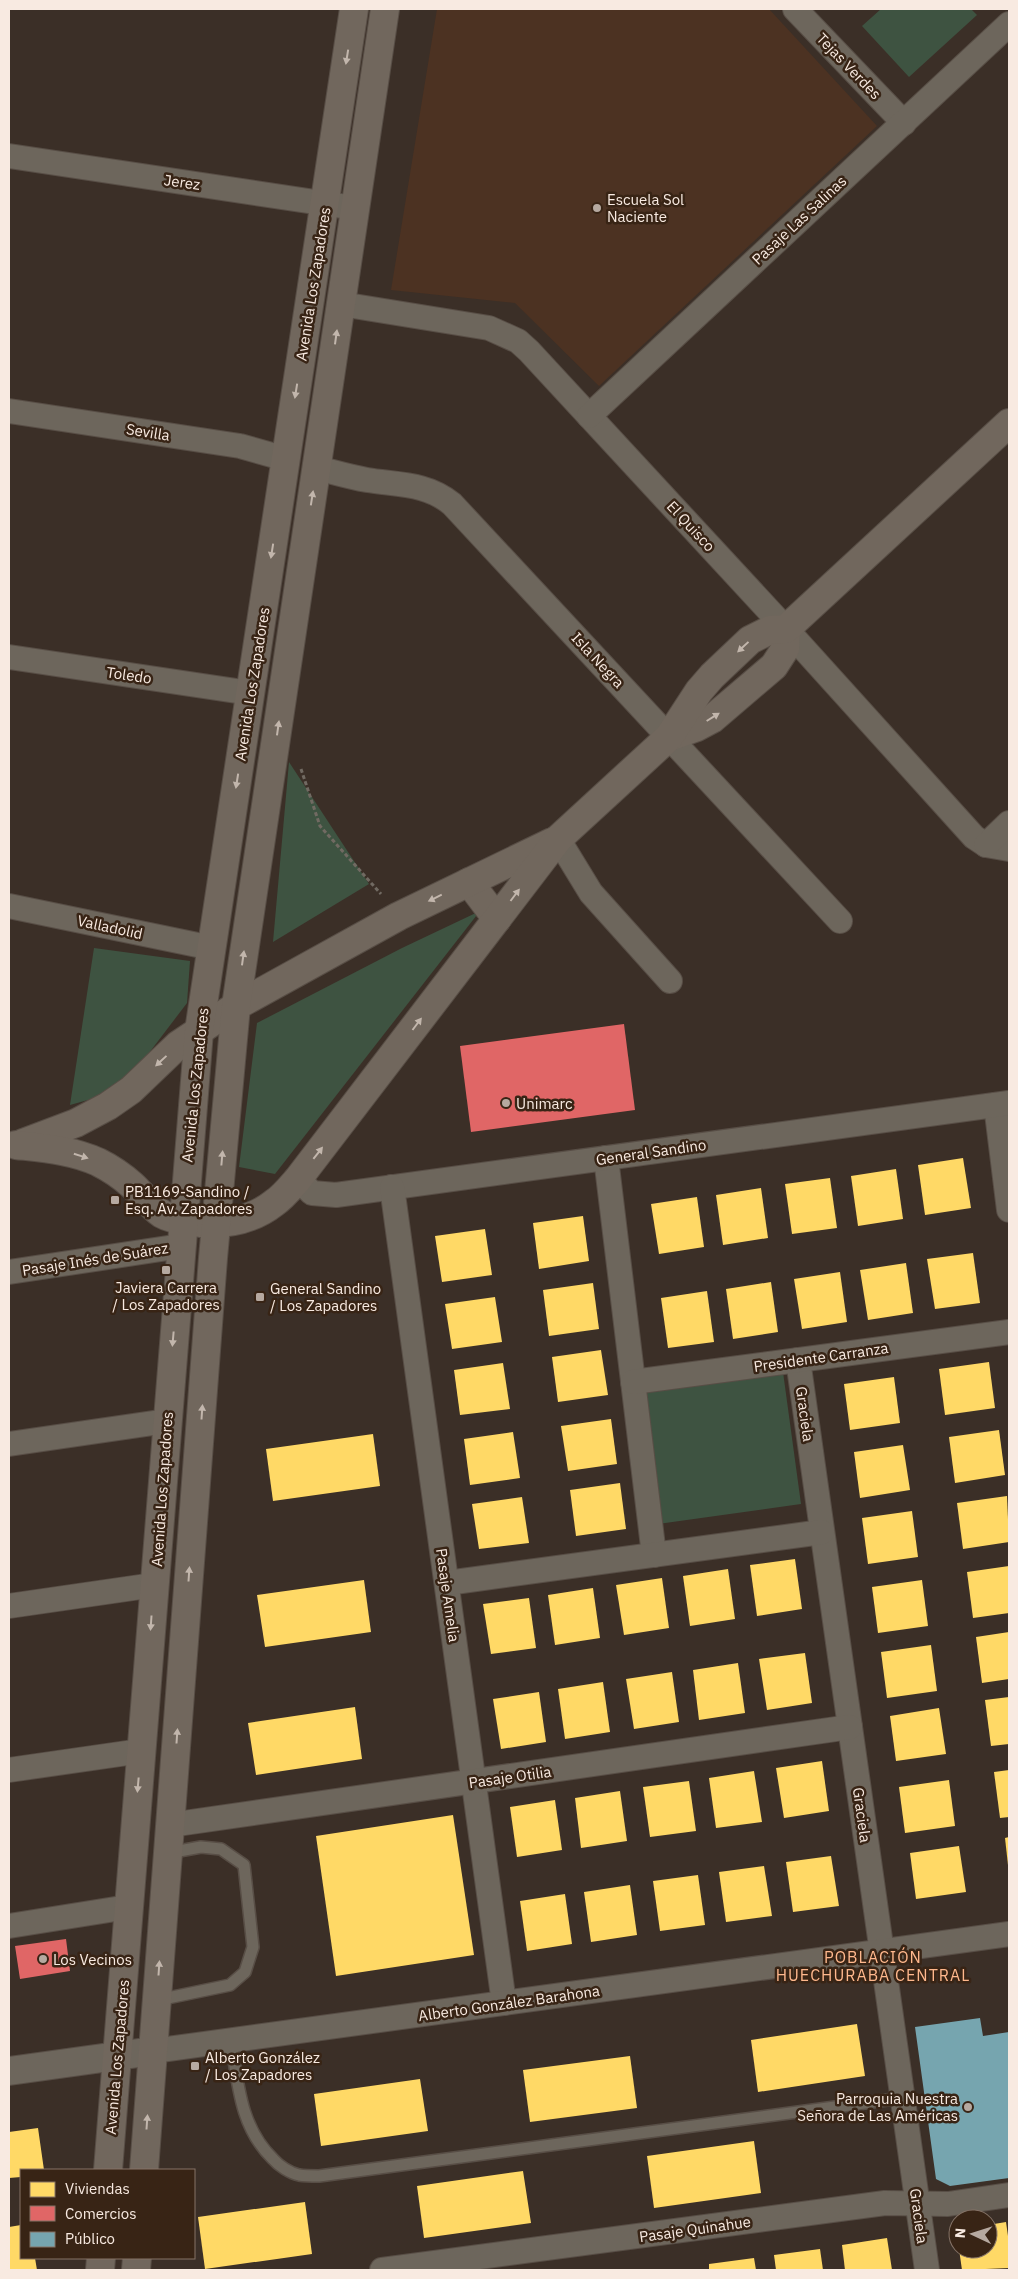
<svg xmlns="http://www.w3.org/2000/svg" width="1018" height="2279" font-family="'IBM Plex Sans',sans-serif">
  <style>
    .built { fill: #4c3222 }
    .green { fill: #3e5341 }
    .homes { fill: #ffd966 }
    .shops { fill: #e06666 }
    .public { fill: #76a5af }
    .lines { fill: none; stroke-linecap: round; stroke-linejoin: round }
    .service-casing { stroke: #584e46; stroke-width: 14 }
    .minor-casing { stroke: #584e46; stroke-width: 26 }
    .tertiary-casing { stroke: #584e46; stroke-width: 30 }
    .secondary-casing { stroke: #584e46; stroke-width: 30 }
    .path { stroke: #716a62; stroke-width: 3; stroke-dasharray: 4 2.5; stroke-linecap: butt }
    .service { stroke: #6d665c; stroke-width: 11 }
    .minor { stroke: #6d665c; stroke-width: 24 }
    .tertiary { stroke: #6d665c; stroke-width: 28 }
    .secondary { stroke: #71675d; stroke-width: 28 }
    .oneway { fill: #c2b6ac }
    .poi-dot { fill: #b6a9a0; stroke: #382415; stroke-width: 2 }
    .labels { text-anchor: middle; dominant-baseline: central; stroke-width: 5; stroke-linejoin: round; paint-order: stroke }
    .street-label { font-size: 15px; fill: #f8eae1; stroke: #382415 }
    .poi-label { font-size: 15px; fill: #f8eae1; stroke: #382415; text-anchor: start }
    .neighbourhood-label { font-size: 16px; letter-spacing: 1px; fill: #ffb88d; stroke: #382415 }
  </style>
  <rect width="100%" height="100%" fill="#3b2f27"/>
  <!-- built -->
  <path class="built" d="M 437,9 L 769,9 L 877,126 L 599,386 L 515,303 L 391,290 Z"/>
  <!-- green -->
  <g class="green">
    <path d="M 881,9 L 971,9 L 977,15 L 909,77 L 862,26 Z"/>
    <path d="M 289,762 L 369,884 L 273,942 Z"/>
    <path d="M 480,911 L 275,1174 L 239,1167 L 257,1023 L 402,948 Z"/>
    <path d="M 94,948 L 190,961 L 187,1003 L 120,1091 L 70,1105 Z"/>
    <path d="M 783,1372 L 801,1504 L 658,1524 L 640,1392 Z"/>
  </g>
  <!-- homes -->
  <g class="homes">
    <path d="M 963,1158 L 971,1208 L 925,1215 L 918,1165 Z"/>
    <path d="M 896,1169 L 903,1219 L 858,1226 L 851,1176 Z"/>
    <path d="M 830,1178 L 837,1228 L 792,1234 L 785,1184 Z"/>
    <path d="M 761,1188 L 768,1238 L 723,1245 L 716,1195 Z"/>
    <path d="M 697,1197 L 704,1247 L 659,1254 L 651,1204 Z"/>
    <path d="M 583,1216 L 589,1261 L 539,1269 L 533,1223 Z"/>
    <path d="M 485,1229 L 492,1275 L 442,1282 L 435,1236 Z"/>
    <path d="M 973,1253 L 980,1303 L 935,1309 L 927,1259 Z"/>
    <path d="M 906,1263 L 913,1313 L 868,1320 L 860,1270 Z"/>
    <path d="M 840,1272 L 847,1322 L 802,1329 L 794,1279 Z"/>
    <path d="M 771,1282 L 778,1332 L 733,1339 L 726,1289 Z"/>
    <path d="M 593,1283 L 599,1329 L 549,1336 L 543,1290 Z"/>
    <path d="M 707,1291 L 714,1342 L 668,1348 L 661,1298 Z"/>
    <path d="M 495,1297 L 502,1342 L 452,1349 L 445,1304 Z"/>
    <path d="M 601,1350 L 608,1395 L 558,1402 L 552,1357 Z"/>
    <path d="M 989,1362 L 995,1408 L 945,1415 L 939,1369 Z"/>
    <path d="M 503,1363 L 510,1409 L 460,1415 L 454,1370 Z"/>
    <path d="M 894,1377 L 900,1423 L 850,1430 L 844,1384 Z"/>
    <path d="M 611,1419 L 617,1464 L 568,1471 L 561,1426 Z"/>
    <path d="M 999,1430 L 1005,1475 L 955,1483 L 949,1437 Z"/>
    <path d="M 513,1432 L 520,1478 L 470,1485 L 464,1439 Z"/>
    <path d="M 373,1434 L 380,1486 L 273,1501 L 266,1449 Z"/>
    <path d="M 903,1445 L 910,1490 L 860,1498 L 854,1452 Z"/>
    <path d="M 620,1483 L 626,1529 L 576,1536 L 570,1490 Z"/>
    <path d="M 1007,1496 L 1009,1542 L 963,1549 L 957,1503 Z"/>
    <path d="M 522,1497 L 529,1543 L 479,1549 L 472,1504 Z"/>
    <path d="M 912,1511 L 918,1557 L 868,1564 L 862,1518 Z"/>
    <path d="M 795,1559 L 802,1609 L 757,1616 L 750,1565 Z"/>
    <path d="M 1009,1566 L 1009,1613 L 973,1618 L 967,1572 Z"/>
    <path d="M 728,1569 L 735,1619 L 690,1626 L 683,1576 Z"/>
    <path d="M 662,1578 L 669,1628 L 624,1635 L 616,1585 Z"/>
    <path d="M 364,1580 L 371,1632 L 265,1647 L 257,1595 Z"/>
    <path d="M 922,1580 L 928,1626 L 878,1633 L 872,1587 Z"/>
    <path d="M 593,1588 L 600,1638 L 555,1645 L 548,1595 Z"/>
    <path d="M 529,1598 L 536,1648 L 491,1654 L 483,1604 Z"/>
    <path d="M 1009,1632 L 1009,1679 L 982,1683 L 976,1637 Z"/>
    <path d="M 931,1645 L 937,1691 L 887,1698 L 881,1652 Z"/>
    <path d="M 805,1653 L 812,1703 L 767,1710 L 759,1659 Z"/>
    <path d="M 738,1663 L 745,1713 L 699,1720 L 693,1670 Z"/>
    <path d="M 672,1672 L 679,1722 L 634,1729 L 626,1679 Z"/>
    <path d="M 603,1682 L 610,1732 L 565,1739 L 558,1689 Z"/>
    <path d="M 539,1692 L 546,1742 L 501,1749 L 493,1699 Z"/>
    <path d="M 1009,1697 L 1009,1744 L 991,1746 L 985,1700 Z"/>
    <path d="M 355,1707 L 362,1759 L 256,1775 L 248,1723 Z"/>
    <path d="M 939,1708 L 946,1754 L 896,1761 L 890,1716 Z"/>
    <path d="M 822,1761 L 829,1811 L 784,1818 L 776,1768 Z"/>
    <path d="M 1009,1770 L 1009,1817 L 1000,1818 L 994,1772 Z"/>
    <path d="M 754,1771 L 762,1822 L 716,1828 L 709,1778 Z"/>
    <path d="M 949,1780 L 955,1826 L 905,1833 L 899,1787 Z"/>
    <path d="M 689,1781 L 696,1831 L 650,1837 L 643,1787 Z"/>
    <path d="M 620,1791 L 627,1841 L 581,1848 L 575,1798 Z"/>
    <path d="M 555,1800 L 562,1850 L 517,1857 L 510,1807 Z"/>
    <path d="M 453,1815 L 474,1955 L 336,1976 L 316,1836 Z"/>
    <path d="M 1009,1837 L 1009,1865 L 1008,1865 L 1005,1838 Z"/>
    <path d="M 959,1846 L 966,1892 L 916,1899 L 910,1853 Z"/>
    <path d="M 831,1856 L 839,1906 L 793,1912 L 786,1862 Z"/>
    <path d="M 764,1866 L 772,1916 L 726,1922 L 719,1872 Z"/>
    <path d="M 698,1875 L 705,1925 L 660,1931 L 653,1881 Z"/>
    <path d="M 630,1885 L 637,1935 L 591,1942 L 584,1892 Z"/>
    <path d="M 565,1894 L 572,1944 L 527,1951 L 520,1901 Z"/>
    <path d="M 857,2024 L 865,2076 L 758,2092 L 751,2040 Z"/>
    <path d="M 630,2056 L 637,2108 L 530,2122 L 523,2070 Z"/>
    <path d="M 420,2079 L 428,2131 L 321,2146 L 314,2094 Z"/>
    <path d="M 38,2128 L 44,2170 L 21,2170 L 21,2177 L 9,2178 L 9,2132 Z"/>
    <path d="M 754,2141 L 761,2193 L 654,2208 L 647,2156 Z"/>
    <path d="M 523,2171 L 531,2223 L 424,2238 L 417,2186 Z"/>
    <path d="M 305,2202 L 312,2254 L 205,2269 L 198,2217 Z"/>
    <path d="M 1006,2222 L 1009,2243 L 1009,2268 L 962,2270 L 959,2249 L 988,2249 L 988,2225 Z"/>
    <path d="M 21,2225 L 21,2258 L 35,2258 L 37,2270 L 9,2270 L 9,2227 Z"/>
    <path d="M 887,2238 L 892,2270 L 845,2270 L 842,2245 Z"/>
    <path d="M 820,2249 L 823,2270 L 776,2270 L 774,2255 Z"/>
    <path d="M 754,2258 L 756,2270 L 709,2270 L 709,2264 Z"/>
  </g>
  <!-- shops -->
  <g class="shops">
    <path d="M 624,1024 L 635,1110 L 471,1132 L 460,1046 Z"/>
    <path d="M 66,1939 L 70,1971 L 20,1979 L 15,1946 Z"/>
  </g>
  <!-- public -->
  <path class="public" d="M 980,2018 L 983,2036 L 1009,2032 L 1009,2178 L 950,2186 L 936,2179 L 915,2027 Z"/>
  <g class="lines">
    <!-- service casing -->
    <g class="service-casing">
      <g id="service">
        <path d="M 158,2000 L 230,1985 L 245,1972 L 253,1947 L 244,1865 L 221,1849 L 201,1847 L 168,1853"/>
        <path d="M 231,2040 C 238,2084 240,2127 273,2159 C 279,2166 290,2173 299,2175 C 305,2176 312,2176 319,2176 L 902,2098"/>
      </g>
    </g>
    <!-- minor casing -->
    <g class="minor-casing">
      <g id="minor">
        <path d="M 795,9 L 904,123"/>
        <path d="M 9,156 L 355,208"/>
        <path d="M 341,304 L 489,328 L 518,341 L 529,351 L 786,629 L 974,837 L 986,845 L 1009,849"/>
        <path d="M 9,411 L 240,446 L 286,459"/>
        <path d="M 589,416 L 1009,24"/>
        <path d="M 317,468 C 333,472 350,477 367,480 C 398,485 427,483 452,504 L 840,921"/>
        <path d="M 9,657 L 250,693"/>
        <path d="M 558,839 L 591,893 L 670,981"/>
        <path d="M 986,845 L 1009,823"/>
        <path d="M 9,906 L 212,948"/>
        <path d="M 996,1105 L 1009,1210"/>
        <path d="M 606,1158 L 654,1555"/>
        <path d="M 298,1179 L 312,1193 L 336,1195 L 1009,1103"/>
        <path d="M 392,1187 L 504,2003"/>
        <path d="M 9,1272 L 181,1246"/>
        <path d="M 798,1360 L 927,2270"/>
        <path d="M 633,1382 L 1009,1332"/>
        <path d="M 9,1444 L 167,1421"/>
        <path d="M 447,1583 L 822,1532"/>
        <path d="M 9,1606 L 154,1585"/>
        <path d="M 9,1770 L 141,1751"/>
        <path d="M 170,1825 L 850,1727"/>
        <path d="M 9,1926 L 128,1907"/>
        <path d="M 153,2051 L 1009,1934"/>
        <path d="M 382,2270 L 885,2203 L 948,2204 L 1009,2195"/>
      </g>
    </g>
    <!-- tertiary casing -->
    <g class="tertiary-casing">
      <path id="tertiary" d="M 9,2071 L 153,2051"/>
    </g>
    <!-- secondary casing -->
    <g class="secondary-casing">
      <g id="secondary">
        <path d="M 669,737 L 697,727 L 712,719 L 774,666 L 785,649 L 786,629"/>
        <path d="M 469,882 L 497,919"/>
        <path d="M 23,1143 L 76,1123 L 108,1106 L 131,1090 L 178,1045 L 236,1006 L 399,916 L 552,842"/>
        <path d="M 16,1145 C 43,1148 72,1150 98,1162 C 110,1168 122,1176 132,1185 C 143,1195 150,1206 162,1214 C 169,1218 180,1220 188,1221 C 217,1227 250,1222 274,1203 C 283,1197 291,1187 298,1179 L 558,839 L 669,737 L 699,691 L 712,676 L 750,640 L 770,630 L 786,629 L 1009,423"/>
        <path d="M 108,2170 L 199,1031 L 354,9"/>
        <path d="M 144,2170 L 213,1258 L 236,1006 L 385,9"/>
        <path d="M 100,2270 L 101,2258"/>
        <path d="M 136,2270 L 137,2258"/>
      </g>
    </g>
    <!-- path -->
    <path class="path" d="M 301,769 L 320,826 L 381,894"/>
    <!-- service -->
    <use href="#service" class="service"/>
    <!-- minor -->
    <use href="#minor" class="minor"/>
    <!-- tertiary -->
    <use href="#tertiary" class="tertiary"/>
    <!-- secondary -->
    <use href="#secondary" class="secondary"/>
  </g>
  <!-- one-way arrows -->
  <defs><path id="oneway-solid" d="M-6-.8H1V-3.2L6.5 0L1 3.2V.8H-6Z" transform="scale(1.25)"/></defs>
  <g class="oneway">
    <use href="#oneway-solid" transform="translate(347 57) rotate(99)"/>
    <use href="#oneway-solid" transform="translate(336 337) rotate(-82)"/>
    <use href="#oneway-solid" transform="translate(296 391) rotate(99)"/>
    <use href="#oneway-solid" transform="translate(312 498) rotate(-81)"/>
    <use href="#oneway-solid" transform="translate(272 551) rotate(99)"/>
    <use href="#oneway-solid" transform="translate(743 647) rotate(137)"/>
    <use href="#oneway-solid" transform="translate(713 717) rotate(-32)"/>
    <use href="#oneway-solid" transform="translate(278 728) rotate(-82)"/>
    <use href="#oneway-solid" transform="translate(237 781) rotate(99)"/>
    <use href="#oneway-solid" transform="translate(515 895) rotate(-53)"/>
    <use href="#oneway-solid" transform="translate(435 898) rotate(154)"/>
    <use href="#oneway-solid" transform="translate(243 958) rotate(-82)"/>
    <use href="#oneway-solid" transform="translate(417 1024) rotate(-53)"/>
    <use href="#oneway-solid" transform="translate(161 1061) rotate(137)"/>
    <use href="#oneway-solid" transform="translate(318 1153) rotate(-52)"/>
    <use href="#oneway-solid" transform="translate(81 1156) rotate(18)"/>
    <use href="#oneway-solid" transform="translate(222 1158) rotate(-85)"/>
    <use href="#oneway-solid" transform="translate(173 1339) rotate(95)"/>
    <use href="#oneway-solid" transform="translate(202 1412) rotate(-86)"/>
    <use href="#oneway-solid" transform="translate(189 1574) rotate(-86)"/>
    <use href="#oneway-solid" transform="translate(151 1623) rotate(94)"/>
    <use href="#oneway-solid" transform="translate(177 1736) rotate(-86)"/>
    <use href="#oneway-solid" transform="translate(138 1785) rotate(95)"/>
    <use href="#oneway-solid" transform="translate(159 1968) rotate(-86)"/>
    <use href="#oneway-solid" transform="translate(147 2122) rotate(-86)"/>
  </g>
  <!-- markers -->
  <g class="poi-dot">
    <circle cx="597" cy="208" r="5"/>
    <circle cx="506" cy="1103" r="5"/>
    <rect x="110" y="1195" width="10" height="10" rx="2.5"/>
    <rect x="161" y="1265" width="10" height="10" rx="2.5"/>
    <rect x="255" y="1292" width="10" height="10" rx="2.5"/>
    <circle cx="43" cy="1959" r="5"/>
    <rect x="190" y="2061" width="10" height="10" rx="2.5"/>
    <circle cx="968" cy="2107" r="5"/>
  </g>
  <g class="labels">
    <!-- street labels -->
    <g class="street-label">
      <text transform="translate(849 66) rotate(46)">Tejas Verdes</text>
      <text transform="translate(182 182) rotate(8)">Jerez</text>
      <text transform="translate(799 220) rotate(-43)">Pasaje Las Salinas</text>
      <text transform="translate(313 284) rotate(-81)">Avenida Los Zapadores</text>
      <text transform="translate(148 432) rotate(9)">Sevilla</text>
      <text transform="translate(691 526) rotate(47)">El Quisco</text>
      <text transform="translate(598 660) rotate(47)">Isla Negra</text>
      <text transform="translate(129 675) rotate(8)">Toledo</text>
      <text transform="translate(252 684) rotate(-81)">Avenida Los Zapadores</text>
      <text transform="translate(110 927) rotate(12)">Valladolid</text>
      <text transform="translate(195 1085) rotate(-84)">Avenida Los Zapadores</text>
      <text transform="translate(651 1152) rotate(-8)">General Sandino</text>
      <text transform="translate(95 1259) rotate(-9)">Pasaje Inés de Suárez</text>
      <text transform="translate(821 1357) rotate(-8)">Presidente Carranza</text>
      <text transform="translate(805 1414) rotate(82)">Graciela</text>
      <text transform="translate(162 1489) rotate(-86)">Avenida Los Zapadores</text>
      <text transform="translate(448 1595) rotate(82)">Pasaje Amelia</text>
      <text transform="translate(510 1777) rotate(-8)">Pasaje Otilia</text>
      <text transform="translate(862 1815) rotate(82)">Graciela</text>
      <text transform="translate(509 2003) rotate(-8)">Alberto González Barahona</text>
      <text transform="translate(117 2057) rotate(-85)">Avenida Los Zapadores</text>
      <text transform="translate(919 2216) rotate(82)">Graciela</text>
      <text transform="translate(695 2229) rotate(-8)">Pasaje Quinahue</text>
    </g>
    <!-- poi labels -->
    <g class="poi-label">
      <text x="607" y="199">Escuela Sol<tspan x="607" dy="17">Naciente</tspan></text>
      <text x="516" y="1103">Unimarc</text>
      <text x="125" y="1191">PB1169-Sandino /<tspan x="125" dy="17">Esq. Av. Zapadores</tspan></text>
      <text x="166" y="1287" text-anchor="middle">Javiera Carrera<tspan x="166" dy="17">/ Los Zapadores</tspan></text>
      <text x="270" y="1288">General Sandino<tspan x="270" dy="17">/ Los Zapadores</tspan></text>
      <text x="53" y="1959">Los Vecinos</text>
      <text x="205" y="2057">Alberto González<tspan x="205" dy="17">/ Los Zapadores</tspan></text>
      <text x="958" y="2098" text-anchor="end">Parroquia Nuestra<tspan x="958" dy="17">Señora de Las Américas</tspan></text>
    </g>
    <!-- neighbourhood labels -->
    <g class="neighbourhood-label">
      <text x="873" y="1957">POBLACIÓN<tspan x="873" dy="18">HUECHURABA CENTRAL</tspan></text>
    </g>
  </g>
  <!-- border -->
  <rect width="1018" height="2279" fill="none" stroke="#f8eae1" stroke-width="20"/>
  <!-- legend -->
  <rect x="20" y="2169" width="175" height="90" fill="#382415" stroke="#857367"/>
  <rect x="30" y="2182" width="25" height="15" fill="#ffd966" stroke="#857367"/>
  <text x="65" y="2194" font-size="15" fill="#f8eae1">Viviendas</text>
  <rect x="30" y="2206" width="25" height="15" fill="#e06666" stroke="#857367"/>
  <text x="65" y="2219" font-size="15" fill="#f8eae1">Comercios</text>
  <rect x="30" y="2232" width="25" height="15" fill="#76a5af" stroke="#857367"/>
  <text x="65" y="2244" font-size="15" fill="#f8eae1">Público</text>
  <!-- north arrow -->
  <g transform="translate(973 2234) rotate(274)"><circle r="24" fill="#382415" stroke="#857367"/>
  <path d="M0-4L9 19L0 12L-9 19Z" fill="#b6a9a0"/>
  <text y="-8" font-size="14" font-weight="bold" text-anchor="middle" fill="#f8eae1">N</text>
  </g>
</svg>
